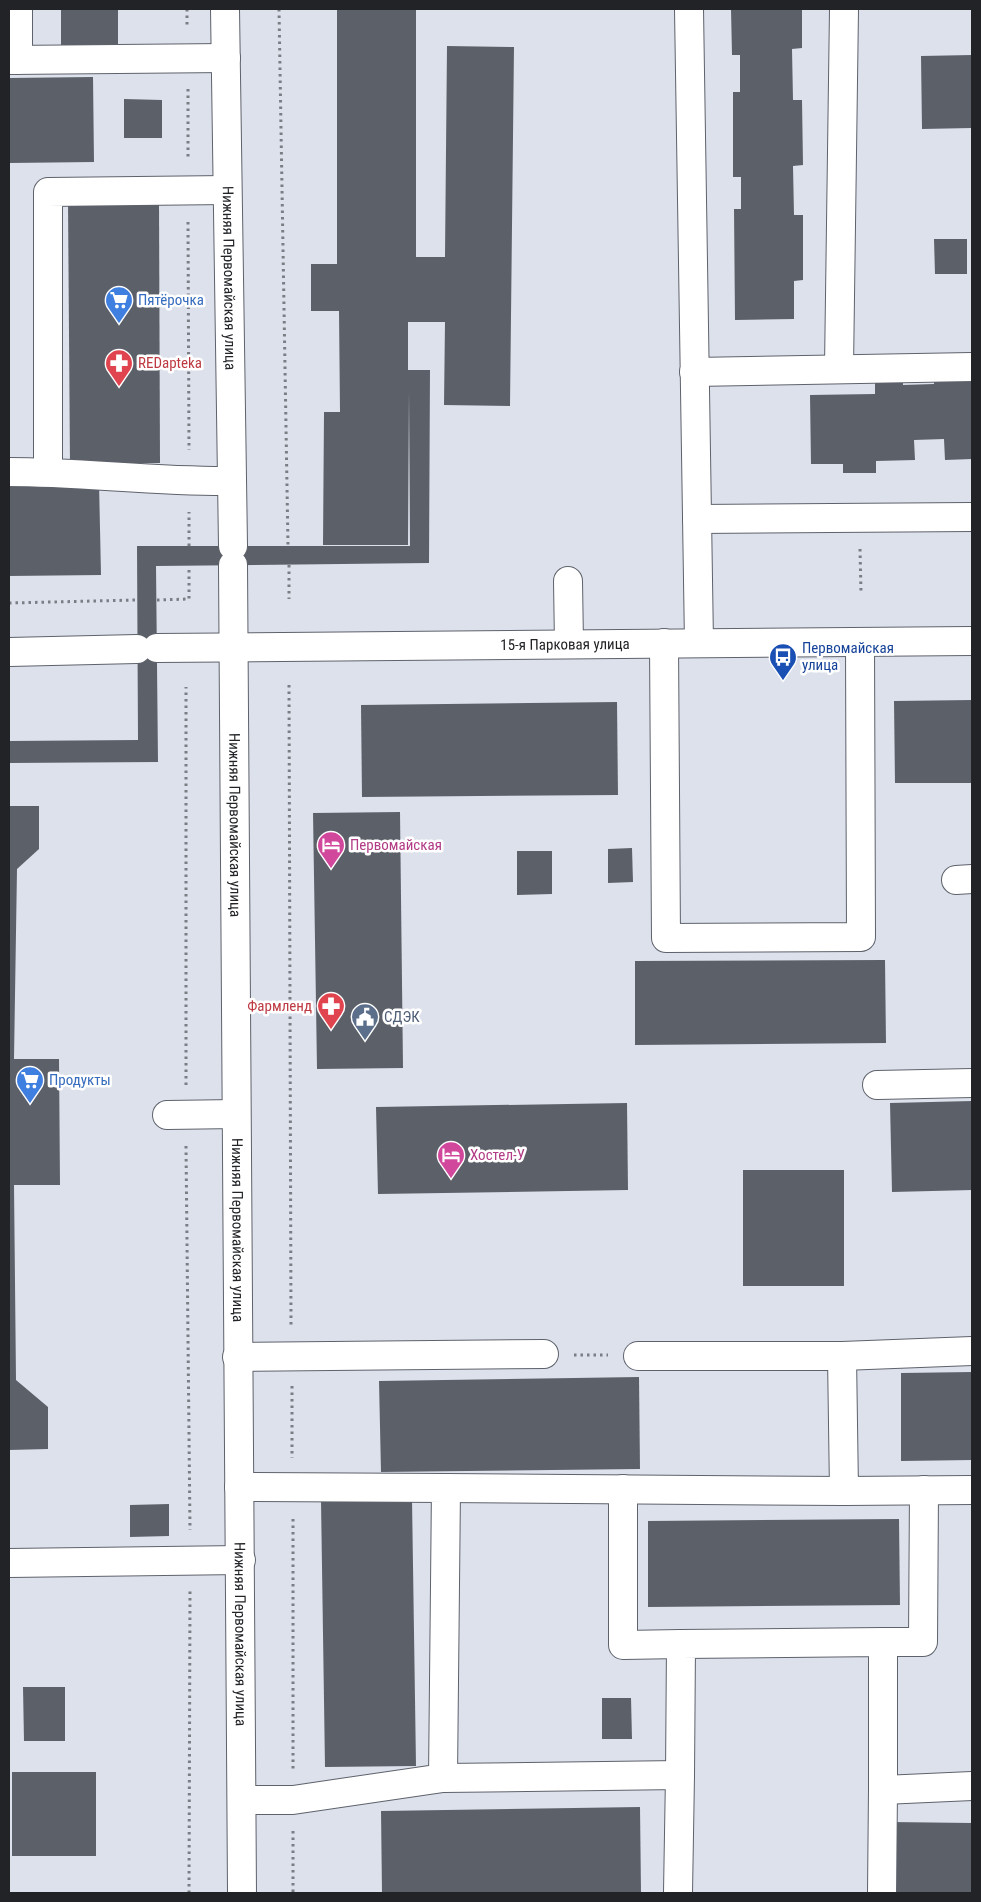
<svg xmlns="http://www.w3.org/2000/svg" width="981" height="1902" font-family="'Roboto Condensed',sans-serif">
  <style>
    .building { fill: #5c6169 }
    .lines { fill: none; stroke-linecap: round; stroke-linejoin: round }
    .minor-casing { stroke: #5e626b; stroke-width: 30 }
    .path { stroke: #7a7d84; stroke-width: 3; stroke-dasharray: 2.5 4; stroke-linecap: butt }
    .minor { stroke: #fff; stroke-width: 28 }
    .labels { text-anchor: middle; dominant-baseline: central; stroke-width: 5; stroke-linejoin: round; paint-order: stroke }
    .street-label { font-size: 15px; fill: #212326; stroke: #fff }
    .shop-label { font-size: 15px; fill: #366cbe; stroke: #fff; text-anchor: start }
    .health-label { font-size: 15px; fill: #be3a42; stroke: #fff; text-anchor: start }
    .transit-label { font-size: 15px; fill: #164399; stroke: #fff; text-anchor: start }
    .hotel-label { font-size: 15px; fill: #b23c85; stroke: #fff; text-anchor: start }
    .service-label { font-size: 15px; fill: #4e5e75; stroke: #fff; text-anchor: start }
  </style>
  <rect width="100%" height="100%" fill="#dce1eb"/>
  <!-- building -->
  <g class="building">
    <path d="M 61,9 L 118,9 L 118,47 L 61,48 Z"/>
    <path d="M 337,9 L 416,9 L 416,257 L 445,257 L 447,46 L 514,47 L 510,406 L 444,405 L 445,322 L 408,322 L 408,370 L 430,370 L 429,563 L 156,566 L 158,762 L 9,763 L 9,741 L 138,740 L 137,546 L 410,546 L 409,391 L 408,545 L 323,545 L 324,412 L 340,412 L 339,311 L 311,311 L 311,264 L 337,264 Z"/>
    <path d="M 731,9 L 802,9 L 802,48 L 792,49 L 793,100 L 802,100 L 803,165 L 793,166 L 794,215 L 803,215 L 803,280 L 794,281 L 794,319 L 735,320 L 734,209 L 741,209 L 741,177 L 733,177 L 733,92 L 740,92 L 740,55 L 732,55 Z"/>
    <path d="M 972,55 L 972,128 L 922,129 L 921,56 Z"/>
    <path d="M 93,77 L 94,162 L 9,163 L 9,78 Z"/>
    <path d="M 124,99 L 162,100 L 162,138 L 124,138 Z"/>
    <path d="M 68,202 L 159,202 L 160,463 L 70,464 Z"/>
    <path d="M 934,239 L 967,239 L 967,274 L 935,274 Z"/>
    <path d="M 972,377 L 972,459 L 945,460 L 944,439 L 914,440 L 915,460 L 876,461 L 876,473 L 843,473 L 843,464 L 811,464 L 810,395 L 875,394 L 875,378 L 903,378 L 903,385 L 934,384 L 934,378 Z"/>
    <path d="M 99,482 L 101,575 L 9,576 L 9,484 Z"/>
    <path d="M 972,700 L 972,783 L 895,783 L 894,701 Z"/>
    <path d="M 617,702 L 618,795 L 362,797 L 361,705 Z"/>
    <path d="M 9,806 L 39,806 L 39,849 L 17,869 L 14,1059 L 59,1059 L 60,1185 L 14,1185 L 16,1380 L 48,1407 L 48,1449 L 9,1450 Z"/>
    <path d="M 400,812 L 403,1068 L 317,1069 L 313,813 Z"/>
    <path d="M 632,848 L 633,882 L 608,883 L 608,849 Z"/>
    <path d="M 517,851 L 552,851 L 552,894 L 517,895 Z"/>
    <path d="M 885,960 L 886,1043 L 635,1045 L 635,961 Z"/>
    <path d="M 972,1101 L 972,1190 L 892,1192 L 890,1103 Z"/>
    <path d="M 627,1103 L 628,1190 L 378,1194 L 376,1107 Z"/>
    <rect x="743" y="1170" width="101" height="116"/>
    <path d="M 972,1372 L 972,1460 L 901,1461 L 901,1373 Z"/>
    <path d="M 639,1377 L 640,1469 L 381,1472 L 379,1381 Z"/>
    <path d="M 412,1499 L 416,1766 L 325,1767 L 321,1500 Z"/>
    <path d="M 169,1504 L 169,1536 L 130,1537 L 130,1505 Z"/>
    <path d="M 899,1519 L 900,1605 L 648,1607 L 648,1521 Z"/>
    <path d="M 23,1687 L 65,1687 L 65,1741 L 24,1741 Z"/>
    <path d="M 602,1698 L 631,1698 L 632,1739 L 602,1739 Z"/>
    <rect x="12" y="1772" width="84" height="84"/>
    <path d="M 640,1807 L 641,1893 L 382,1893 L 381,1811 Z"/>
    <path d="M 890,1822 L 972,1823 L 972,1893 L 889,1893 Z"/>
  </g>
  <g class="lines">
    <!-- minor casing -->
    <g class="minor-casing">
      <g id="minor">
        <path d="M 18,9 L 18,60"/>
        <path id="s1" d="M 225,9 L 233,546"/>
        <path d="M 689,9 L 699,643"/>
        <path d="M 9,60 L 226,58"/>
        <path d="M 839,368 L 844,9"/>
        <path d="M 694,372 L 972,367"/>
        <path d="M 9,472 C 83,472 157,482 232,481"/>
        <path d="M 48,472 L 48,192 L 227,190"/>
        <path d="M 697,519 L 972,517"/>
        <path id="s2" d="M 233,565 L 242,1893"/>
        <path d="M 568,581 L 569,644"/>
        <path d="M 664,643 L 666,938 L 861,937 L 860,642"/>
        <path id="s3" d="M 157,648 L 972,641"/>
        <path d="M 9,652 L 137,649"/>
        <path d="M 956,880 L 972,879"/>
        <path d="M 877,1085 L 972,1083"/>
        <path d="M 167,1115 L 236,1114"/>
        <path d="M 972,1351 L 842,1356 L 844,1491 L 972,1490"/>
        <path d="M 638,1356 L 842,1356"/>
        <path d="M 237,1357 L 544,1354"/>
        <path d="M 239,1487 L 446,1488 L 443,1778 L 293,1800 L 242,1800"/>
        <path d="M 446,1488 L 844,1491"/>
        <path d="M 623,1489 L 623,1645 L 681,1644"/>
        <path d="M 9,1563 L 241,1560"/>
        <path d="M 883,1642 L 923,1642 L 924,1490"/>
        <path d="M 680,1775 L 681,1644 L 883,1642 L 883,1790 L 972,1786"/>
        <path d="M 443,1778 L 680,1775 L 678,1893"/>
        <path d="M 882,1893 L 883,1790"/>
      </g>
    </g>
    <!-- path -->
    <g class="path">
      <path d="M 187,9 L 187,28"/>
      <path d="M 279,9 L 288,546"/>
      <path d="M 188,89 L 188,160"/>
      <path d="M 188,222 L 189,450"/>
      <path d="M 189,546 L 189,512"/>
      <path d="M 860,549 L 861,592"/>
      <path d="M 289,565 L 289,599"/>
      <path d="M 157,600 L 189,599 L 189,566"/>
      <path d="M 9,603 L 137,600"/>
      <path d="M 289,685 L 291,1325"/>
      <path d="M 186,1085 L 186,687"/>
      <path d="M 186,1146 L 190,1530"/>
      <path d="M 574,1355 L 608,1355"/>
      <path d="M 292,1386 L 292,1458"/>
      <path d="M 293,1519 L 293,1770"/>
      <path d="M 293,1831 L 293,1893"/>
      <path d="M 189,1893 L 190,1591"/>
    </g>
    <!-- minor -->
    <use href="#minor" class="minor"/>
  </g>
  <!-- icons -->
  <defs>
    <g id="supermarket-pin" transform="scale(1.4375)"><path d="M0 17L-7.5 6A9.5 9.5 0 1 1 7.5 6Z" fill="#3f7fe0" stroke="#fff"/><path d="M-6-5.5h2.5l.6 2H6L4.5 2H-2.5L-4.4-4H-6ZM-1.5 3.2a1.3 1.3 0 1 0 .1 0ZM3 3.2a1.3 1.3 0 1 0 .1 0Z" fill="#fff"/></g>
    <g id="pharmacy-pin" transform="scale(1.4375)"><path d="M0 17L-7.5 6A9.5 9.5 0 1 1 7.5 6Z" fill="#e0444e" stroke="#fff"/><path d="M-2-6h4v4h4v4h-4v4h-4v-4h-4v-4h4Z" fill="#fff"/></g>
    <g id="bus-pin" transform="scale(1.4375)"><path d="M0 17L-7.5 6A9.5 9.5 0 1 1 7.5 6Z" fill="#1a4fb4" stroke="#fff"/><path d="M-5-6H5V4H4V6H2V4H-2V6H-4V4H-5ZM-3.5-4V0h7V-4ZM-3.5 1.2v1.5H-2V1.2ZM2 1.2v1.5H3.5V1.2Z" fill="#fff"/></g>
    <g id="hotel-pin" transform="scale(1.4375)"><path d="M0 17L-7.5 6A9.5 9.5 0 1 1 7.5 6Z" fill="#d1479c" stroke="#fff"/><path d="M-6-4.5h1.5V1H6V5H4.5V3h-9V5H-6ZM-4 0a1.8 1.8 0 1 1 3.6 0ZM.5 0V-2.5h3Q6-2.5 6 0Z" fill="#fff"/></g>
    <g id="civic-pin" transform="scale(1.4375)"><path d="M0 17L-7.5 6A9.5 9.5 0 1 1 7.5 6Z" fill="#5c6f8a" stroke="#fff"/><path d="M-.6-6.5H3V-4.5H.6V-3L4-1V1h2V6H-6V1h2V-1L-.6-3ZM-1.2 2.5V6h2.4V2.5Z" fill="#fff"/></g>
  </defs>
  <g fill-rule="evenodd">
    <use href="#supermarket-pin" x="119" y="300"/>
    <use href="#pharmacy-pin" x="119" y="363"/>
    <use href="#bus-pin" x="783" y="657"/>
    <use href="#hotel-pin" x="331" y="845"/>
    <use href="#pharmacy-pin" x="331" y="1006"/>
    <use href="#civic-pin" x="365" y="1017"/>
    <use href="#supermarket-pin" x="30" y="1080"/>
    <use href="#hotel-pin" x="451" y="1155"/>
  </g>
  <g class="labels">
    <!-- street labels -->
    <g class="street-label">
      <text stroke="none"><textPath href="#s1" startOffset="269">Нижняя Первомайская улица</textPath></text>
      <text stroke="none"><textPath href="#s3" startOffset="408">15-я Парковая улица</textPath></text>
      <text stroke="none"><textPath href="#s2" startOffset="260">Нижняя Первомайская улица</textPath></text>
      <text stroke="none"><textPath href="#s2" startOffset="665">Нижняя Первомайская улица</textPath></text>
      <text stroke="none"><textPath href="#s2" startOffset="1069">Нижняя Первомайская улица</textPath></text>
    </g>
    <!-- shop labels -->
    <g class="shop-label">
      <text x="138" y="300">Пятёрочка</text>
      <text x="49" y="1080">Продукты</text>
    </g>
    <!-- health labels -->
    <g class="health-label">
      <text x="138" y="363">REDapteka</text>
      <text x="312" y="1006" text-anchor="end">Фармленд</text>
    </g>
    <!-- transit labels -->
    <g class="transit-label">
      <text x="802" y="648">Первомайская<tspan x="802" dy="17">улица</tspan></text>
    </g>
    <!-- hotel labels -->
    <g class="hotel-label">
      <text x="350" y="845">Первомайская</text>
      <text x="470" y="1155">Хостел-У</text>
    </g>
    <!-- service labels -->
    <g class="service-label">
      <text x="384" y="1017">СДЭК</text>
    </g>
  </g>
  <!-- border -->
  <rect width="981" height="1902" fill="none" stroke="#212326" stroke-width="20"/>
</svg>
